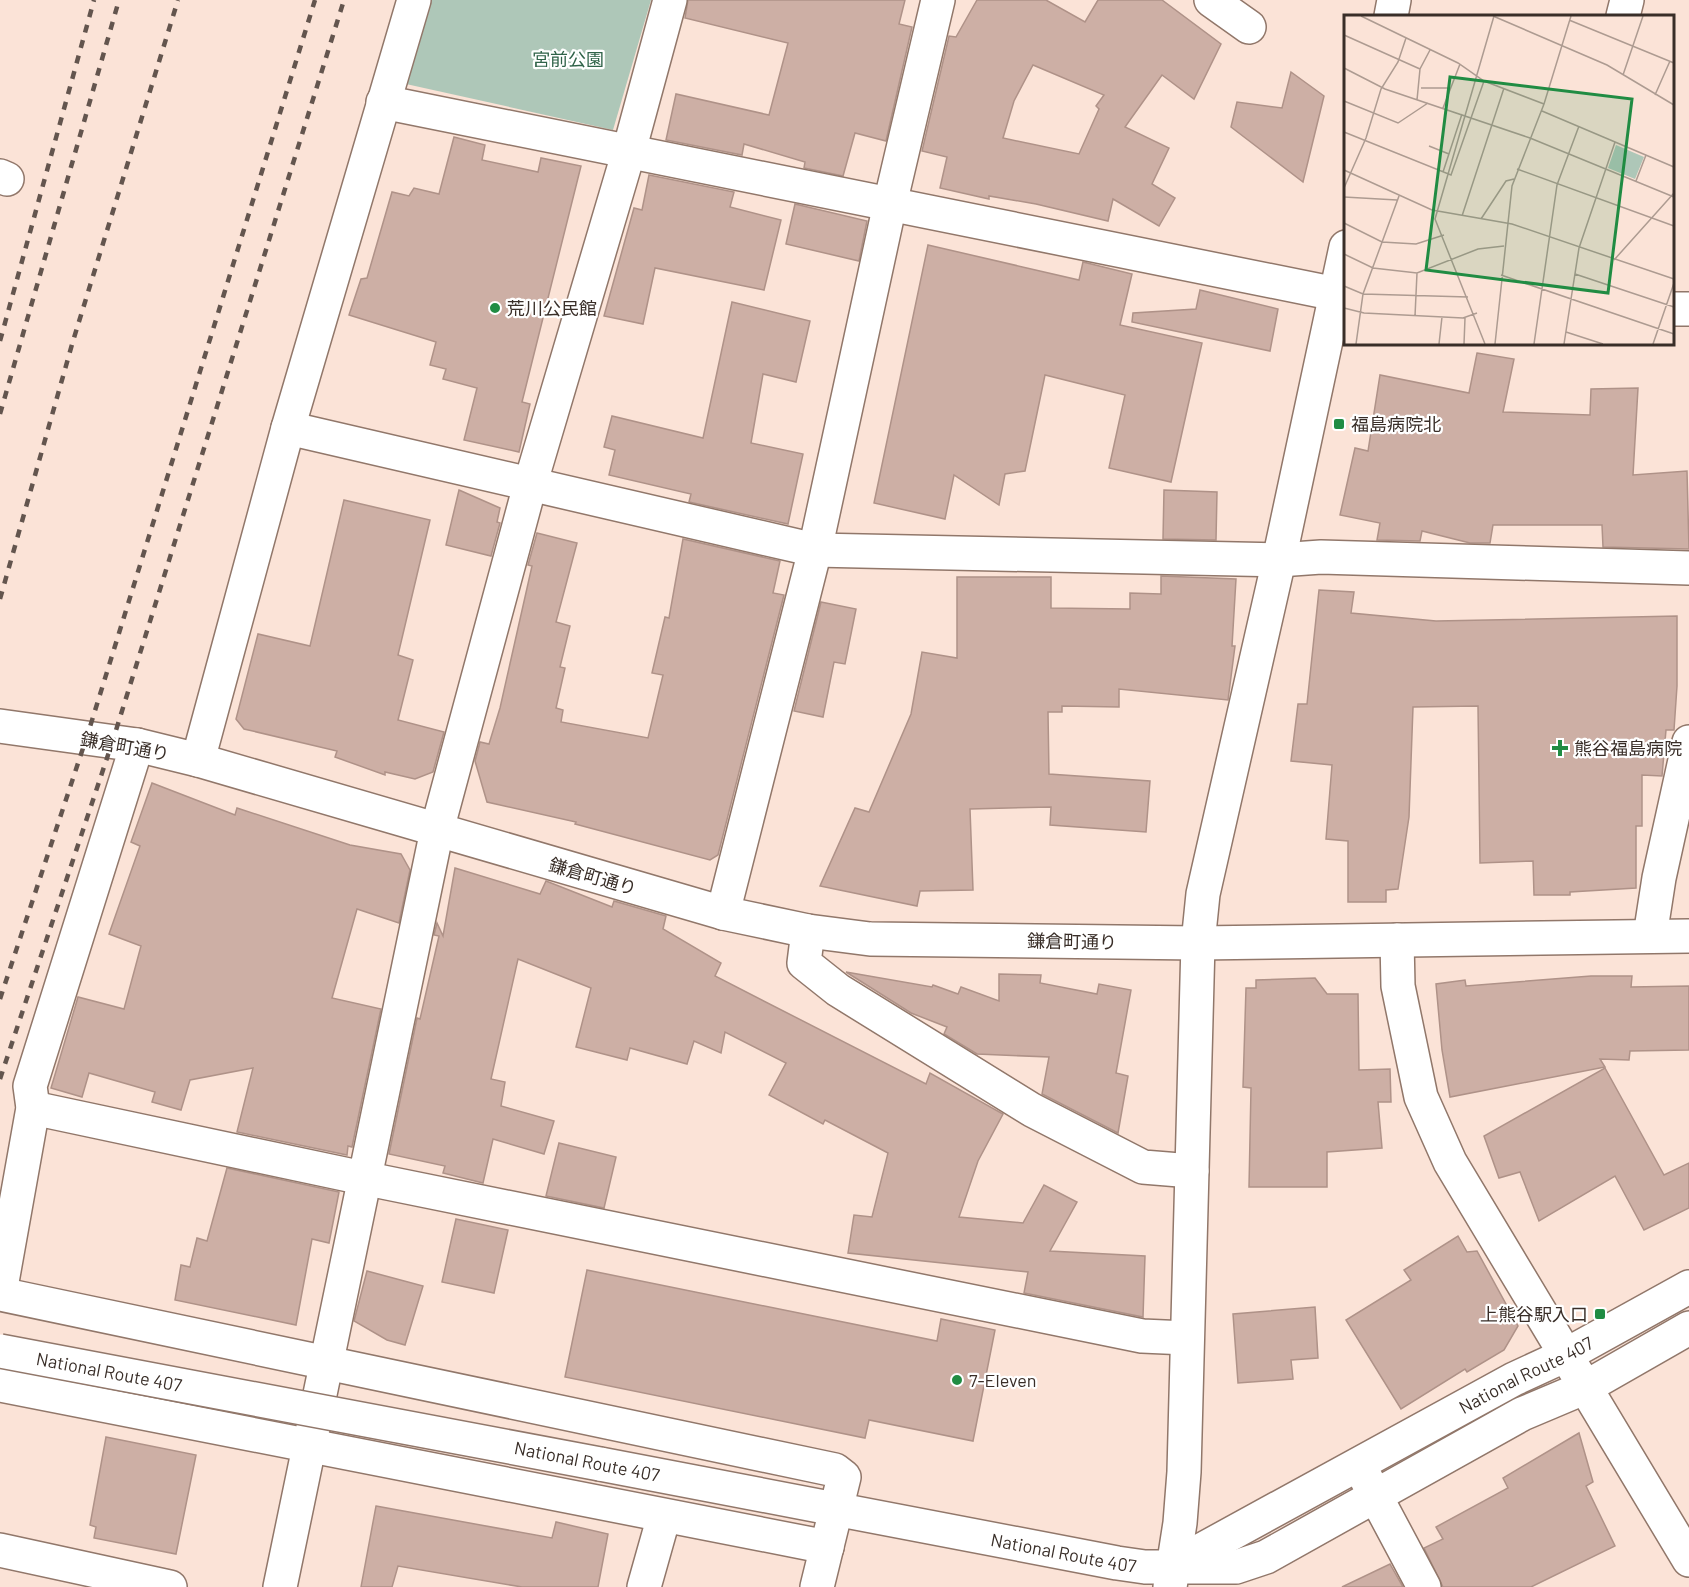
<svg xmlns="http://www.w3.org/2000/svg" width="1689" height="1587" font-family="Barlow,'Noto Sans JP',sans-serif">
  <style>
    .green { fill: #aec7b8 }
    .building { fill: #cdafa5; stroke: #af9288; stroke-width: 1.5; fill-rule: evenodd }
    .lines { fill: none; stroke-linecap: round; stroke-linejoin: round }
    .minor-casing { stroke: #91776a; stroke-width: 36 }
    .highway-casing { stroke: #91776a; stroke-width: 36 }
    .minor { stroke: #fff; stroke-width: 33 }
    .highway { stroke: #fff; stroke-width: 33 }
    .rail { stroke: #63554e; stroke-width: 4.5; stroke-dasharray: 8 8; stroke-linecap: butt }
    .highway-bridge-casing { stroke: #91776a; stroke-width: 36; stroke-linecap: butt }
    .highway-bridge { stroke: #fff; stroke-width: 33 }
    .poi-dot { fill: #208c43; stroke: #fff; stroke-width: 2 }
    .labels { text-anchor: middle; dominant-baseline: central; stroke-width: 4.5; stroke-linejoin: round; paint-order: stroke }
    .park-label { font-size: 18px; fill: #306349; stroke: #fff }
    .poi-label { font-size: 18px; fill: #392e28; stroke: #fff; text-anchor: start }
    .street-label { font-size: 18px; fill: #392e28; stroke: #fff }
    .inset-road { fill: none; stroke: #ad9b91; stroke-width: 1.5 }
    .view { fill: #208c43; fill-opacity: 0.15; stroke: #208c43; stroke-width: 3 }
    .inset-edge { fill: none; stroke: #392e28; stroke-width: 3 }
  </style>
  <rect width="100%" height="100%" fill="#fbe3d7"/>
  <!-- green -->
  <path class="green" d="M 431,0 L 651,0 L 613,130 L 406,84 Z"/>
  <!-- building -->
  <g class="building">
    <path d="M 688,0 L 905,0 L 899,24 L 912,27 L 886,141 L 855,133 L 843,176 L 804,168 L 805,162 L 744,144 L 742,155 L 666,140 L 676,94 L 769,115 L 788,43 L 685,18 Z"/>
    <path d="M 977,0 L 1046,0 L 1085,22 L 1098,0 L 1162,0 L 1221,44 L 1194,99 L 1162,75 L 1125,127 L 1169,148 L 1152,184 L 1175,198 L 1159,226 L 1113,199 L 1108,221 L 1036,204 L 989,196 L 989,199 L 940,188 L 947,157 L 922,151 L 949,36 L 956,37 ZM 1033,65 L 1104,95 L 1096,106 L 1099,109 L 1079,154 L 1003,138 L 1014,101 Z"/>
    <path d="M 1291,72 L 1324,96 L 1303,182 L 1231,127 L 1237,102 L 1282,108 Z"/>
    <path d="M 454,137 L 485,145 L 482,160 L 538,172 L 541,158 L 581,166 L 522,402 L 530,404 L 519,452 L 464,440 L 477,388 L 443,379 L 446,369 L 430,365 L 436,342 L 349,315 L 361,279 L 367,278 L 392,192 L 409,196 L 414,188 L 439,194 Z"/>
    <path d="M 649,175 L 734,192 L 730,207 L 781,220 L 764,290 L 655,268 L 643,324 L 604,316 L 634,208 L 642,210 Z"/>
    <path d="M 795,204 L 867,221 L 859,261 L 786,244 Z"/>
    <path d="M 928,245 L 1079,280 L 1083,262 L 1132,274 L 1120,325 L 1202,343 L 1171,482 L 1109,468 L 1125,395 L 1045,375 L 1025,471 L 1005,474 L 999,505 L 954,475 L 945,519 L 874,503 Z"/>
    <path d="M 1200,290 L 1278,309 L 1270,351 L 1132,322 L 1133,313 L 1196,309 Z"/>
    <path d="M 732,302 L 810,321 L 796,382 L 763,374 L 751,443 L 803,454 L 788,524 L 689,502 L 691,494 L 609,475 L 615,450 L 604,447 L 612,416 L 703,438 Z"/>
    <path d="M 1477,353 L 1514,359 L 1503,412 L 1590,415 L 1591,389 L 1638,388 L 1633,475 L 1687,471 L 1689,549 L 1603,547 L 1602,525 L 1493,525 L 1490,543 L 1470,543 L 1422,531 L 1420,541 L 1377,540 L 1380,523 L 1340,515 L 1355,448 L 1368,451 L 1380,375 L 1469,393 Z"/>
    <path d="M 459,490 L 500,508 L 497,522 L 500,523 L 491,556 L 446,545 Z"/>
    <path d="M 1164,490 L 1217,492 L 1216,540 L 1163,539 Z"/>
    <path d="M 344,500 L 430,520 L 398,655 L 413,660 L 398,720 L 444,732 L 433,772 L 415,779 L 385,772 L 385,775 L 335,757 L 337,751 L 244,729 L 236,719 L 258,634 L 310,646 Z"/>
    <path d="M 537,533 L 577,543 L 556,622 L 570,626 L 560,667 L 565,668 L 556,708 L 563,710 L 561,722 L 648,738 L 663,675 L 652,673 L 665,617 L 669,618 L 683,539 L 780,561 L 773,593 L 784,595 L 718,855 L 710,860 L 575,824 L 576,822 L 487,802 L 475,761 L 480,742 L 489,744 L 500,708 L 532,566 L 528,565 Z"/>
    <path d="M 1161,576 L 1236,579 L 1232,646 L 1235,646 L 1228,700 L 1119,689 L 1119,707 L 1062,706 L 1062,712 L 1048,712 L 1049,774 L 1150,781 L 1146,832 L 1050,825 L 1051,807 L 970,809 L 973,890 L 920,891 L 917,906 L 820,886 L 855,808 L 869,812 L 911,714 L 922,652 L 957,658 L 957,577 L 1051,577 L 1051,608 L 1130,609 L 1130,593 L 1161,594 Z"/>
    <path d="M 1319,590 L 1354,592 L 1351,613 L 1436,621 L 1677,616 L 1677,686 L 1674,730 L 1666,730 L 1662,776 L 1642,775 L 1642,826 L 1636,826 L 1636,888 L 1570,892 L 1570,895 L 1534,895 L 1533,861 L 1480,863 L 1478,706 L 1413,707 L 1409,817 L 1398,889 L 1386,890 L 1386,902 L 1348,902 L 1348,841 L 1326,839 L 1332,765 L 1291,761 L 1298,704 L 1307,704 Z"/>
    <path d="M 821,602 L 856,609 L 845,664 L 834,662 L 823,717 L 794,711 Z"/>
    <path d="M 152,783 L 235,815 L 237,808 L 350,845 L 401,854 L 410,870 L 399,923 L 357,909 L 332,998 L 381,1009 L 352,1147 L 348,1146 L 347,1155 L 237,1132 L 253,1068 L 190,1080 L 181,1110 L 152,1102 L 155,1092 L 89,1073 L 82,1097 L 51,1088 L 78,997 L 124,1009 L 141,946 L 109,934 L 140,846 L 131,842 Z"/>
    <path d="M 455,868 L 540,894 L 546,881 L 612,907 L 614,901 L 666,916 L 663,929 L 721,963 L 715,976 L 926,1084 L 930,1073 L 1003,1114 L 978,1161 L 959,1217 L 1023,1223 L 1044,1185 L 1077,1202 L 1050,1251 L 1145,1256 L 1143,1317 L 1024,1293 L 1028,1272 L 848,1253 L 854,1215 L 872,1217 L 888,1153 L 825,1120 L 823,1124 L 769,1095 L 786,1063 L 725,1032 L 721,1053 L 694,1041 L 687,1064 L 630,1048 L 627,1060 L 576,1047 L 591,988 L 518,959 L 491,1079 L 505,1082 L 501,1106 L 554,1121 L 544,1154 L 493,1139 L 483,1183 L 443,1173 L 445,1166 L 389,1154 L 417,1018 L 420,1019 L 439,936 L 434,935 L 437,923 L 443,936 Z"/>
    <path d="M 846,972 L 932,987 L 933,985 L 958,994 L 961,987 L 999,1001 L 999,974 L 1041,975 L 1040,983 L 1097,994 L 1099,984 L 1131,990 L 1116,1073 L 1128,1076 L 1118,1133 L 1042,1094 L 1049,1057 L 977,1054 L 944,1034 L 947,1027 L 911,1013 Z"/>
    <path d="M 1591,976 L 1632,976 L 1631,987 L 1689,986 L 1689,1050 L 1630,1051 L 1629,1060 L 1600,1059 L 1605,1067 L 1450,1097 L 1442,1050 L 1436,984 L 1465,980 L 1466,986 Z"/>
    <path d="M 1315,978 L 1327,994 L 1358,994 L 1359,1070 L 1390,1069 L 1391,1102 L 1378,1102 L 1382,1148 L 1327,1152 L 1327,1187 L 1249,1187 L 1251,1088 L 1243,1087 L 1246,988 L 1256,988 L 1256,980 Z"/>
    <path d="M 1605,1068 L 1664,1175 L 1689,1163 L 1689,1208 L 1644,1230 L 1615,1176 L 1539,1221 L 1520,1172 L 1499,1178 L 1484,1136 Z"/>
    <path d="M 559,1143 L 616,1157 L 604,1208 L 546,1196 Z"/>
    <path d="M 227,1168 L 339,1192 L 329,1243 L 312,1239 L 296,1325 L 175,1300 L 181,1265 L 190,1267 L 197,1238 L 207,1241 Z"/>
    <path d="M 456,1219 L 508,1230 L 494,1293 L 442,1282 Z"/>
    <path d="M 1458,1236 L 1467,1252 L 1477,1251 L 1518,1326 L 1504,1350 L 1467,1372 L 1465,1369 L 1401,1409 L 1346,1320 L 1411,1280 L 1404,1270 Z"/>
    <path d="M 587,1270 L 937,1341 L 941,1319 L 995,1330 L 973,1441 L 869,1420 L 865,1438 L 565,1377 Z"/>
    <path d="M 367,1271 L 423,1286 L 405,1345 L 387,1340 L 354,1321 Z"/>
    <path d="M 1315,1307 L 1318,1358 L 1291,1360 L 1293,1379 L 1238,1383 L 1233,1314 Z"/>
    <path d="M 1579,1433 L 1593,1482 L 1586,1486 L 1615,1546 L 1531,1587 L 1443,1587 L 1424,1548 L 1443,1539 L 1436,1527 L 1508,1488 L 1503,1478 Z"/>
    <path d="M 106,1437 L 196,1455 L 176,1554 L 94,1538 L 96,1527 L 90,1525 Z"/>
    <path d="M 376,1506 L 552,1538 L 556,1522 L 608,1534 L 598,1587 L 522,1587 L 398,1566 L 392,1587 L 361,1587 Z"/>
    <path d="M 1390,1564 L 1403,1587 L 1342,1587 Z"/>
  </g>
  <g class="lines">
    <!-- minor casing -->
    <g class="minor-casing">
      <g id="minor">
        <path d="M 1211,0 L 1249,27"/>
        <path d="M 1391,16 L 1394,0"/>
        <path d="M 1623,16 L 1627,0"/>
        <path d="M 383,102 L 1346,296"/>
        <path d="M 0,176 L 7,179"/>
        <path d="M 1672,309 L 1689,309"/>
        <path d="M 288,428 L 815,550 L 1279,560 L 1321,557 L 1689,568"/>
        <path d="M 0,726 L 137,745 L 198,760 L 723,913 L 808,931 L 870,939 L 1198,943 L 1689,936"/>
        <path d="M 198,760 L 288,428 L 414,0"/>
        <path d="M 723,913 L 815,550 L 890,204 L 938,0"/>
        <path d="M 808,931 L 804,963 L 838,990 L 1032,1110 L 1143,1167 L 1192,1171"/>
        <path d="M 1650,936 L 1659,878 L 1689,742"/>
        <path d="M 1397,940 L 1398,986 L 1421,1097 L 1450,1162 L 1689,1560"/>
        <path d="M 33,1108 L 363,1178 L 1142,1336 L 1187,1338"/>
        <path d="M 0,1293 L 33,1108 L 30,1086 L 137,745"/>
        <path d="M 0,1294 L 835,1470 L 844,1477 L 817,1587"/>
        <path d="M 0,1385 L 827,1547"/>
        <path d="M 1359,1465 L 1424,1587"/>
        <path d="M 0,1550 L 170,1587"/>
        <path d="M 280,1587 L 437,830 L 530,485 L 629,151 L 670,0"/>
        <path d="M 644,1587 L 664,1516"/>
        <path d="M 1170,1587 L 1180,1523 L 1184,1472 L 1198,943 L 1203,894 L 1279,560 L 1346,247"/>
      </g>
    </g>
    <!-- highway casing -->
    <g class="highway-casing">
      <g id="highway">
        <path id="s1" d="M 600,1464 L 1117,1563 L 1145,1567 L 1236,1567 L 1266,1557 L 1522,1414 L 1586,1387 L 1689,1328"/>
        <path id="s2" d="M 1174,1565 L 1514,1379 L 1566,1355 L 1689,1287"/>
      </g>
    </g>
    <!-- minor -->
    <use href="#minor" class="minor"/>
    <!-- highway -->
    <use href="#highway" class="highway"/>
    <!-- rail -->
    <g class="rail">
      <path d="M 0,341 L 94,0"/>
      <path d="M 0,414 L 119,0"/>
      <path d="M 0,599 L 73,341 L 178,0"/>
      <path d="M 0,999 L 89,730 L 315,0"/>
      <path d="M 0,1079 L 112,743 L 344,0"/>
    </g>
    <!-- highway-bridge casing -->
    <g class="highway-bridge-casing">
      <g id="highway-bridge">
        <path id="s3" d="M 0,1351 L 600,1464"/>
      </g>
    </g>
    <!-- highway-bridge -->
    <use href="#highway-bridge" class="highway-bridge"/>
  </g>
  <!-- markers -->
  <g class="poi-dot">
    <circle cx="495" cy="308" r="6"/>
    <rect x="1333" y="418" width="12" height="12" rx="3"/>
    <path d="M1557 739h6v6h6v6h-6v6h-6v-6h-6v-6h6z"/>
    <rect x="1594" y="1308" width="12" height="12" rx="3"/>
    <circle cx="957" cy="1380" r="6"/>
  </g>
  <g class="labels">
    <!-- park labels -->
    <g class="park-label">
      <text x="568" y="59">宮前公園</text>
    </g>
    <!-- poi labels -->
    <g class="poi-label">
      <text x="507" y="308">荒川公民館</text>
      <text x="1351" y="424">福島病院北</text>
      <text x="1574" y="748">熊谷福島病院</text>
      <text x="1588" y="1314" text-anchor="end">上熊谷駅入口</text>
      <text x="969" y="1380">7-Eleven</text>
    </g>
    <!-- street labels -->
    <g class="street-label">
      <text transform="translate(125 746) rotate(10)">鎌倉町通り</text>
      <text transform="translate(593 876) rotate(16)">鎌倉町通り</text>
      <text transform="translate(1072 941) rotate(1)">鎌倉町通り</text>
      <text stroke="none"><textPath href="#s3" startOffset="111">National Route 407</textPath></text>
      <text stroke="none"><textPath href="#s2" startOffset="400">National Route 407</textPath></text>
      <text transform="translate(587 1461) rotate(11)">National Route 407</text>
      <text stroke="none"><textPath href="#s1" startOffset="472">National Route 407</textPath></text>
    </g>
  </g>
  <!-- overview -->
  <g transform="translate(1344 15)">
    <rect width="330" height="330" fill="#fbe3d7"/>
    <path d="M 272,130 L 300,142 L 291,164 L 264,153 Z" fill="#aec7b8"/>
    <path class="inset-road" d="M 17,1 L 114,48 L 140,66 L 200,89M 149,1 L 263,50 L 330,90M 225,5 L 330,48M 0,20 L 76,54M 0,53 L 41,74 L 186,123 L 330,182M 279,60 L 299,1M 77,73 L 106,73M 311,80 L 326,46M 73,85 L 76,54 L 86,35M 0,86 L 54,108 L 84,88M 99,93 L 116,49M 198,96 L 330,152M 0,117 L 107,160 L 140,66M 85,131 L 105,139M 173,154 L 330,211M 0,155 L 88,195 L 168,209 L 330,264M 99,157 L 118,99M 292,166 L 302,140M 0,173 L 22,123 L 37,74 L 54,47 L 62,23M 0,182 L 53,185M 118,201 L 160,73M 137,204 L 162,166 L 170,164M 0,208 L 38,227 L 72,229 L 100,220M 0,239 L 29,253 L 73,258 L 134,234 L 160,231M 270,245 L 330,178M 231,259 L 330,292M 157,260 L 330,319M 0,271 L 19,279 L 124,282M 0,293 L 20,298 L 119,303 L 133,298M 71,301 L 73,258M 222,317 L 259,329M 12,329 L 19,279 L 55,181M 95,329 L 98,302M 120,329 L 121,303M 141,329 L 91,204 L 150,1M 151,329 L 168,171 L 200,89 L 227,1M 190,329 L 213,170 L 235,111M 220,329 L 235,233 L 271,127M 309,329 L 330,268"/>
    <path class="view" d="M 106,62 L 288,84 L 264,278 L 82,255 Z"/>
    <rect width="330" height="330" class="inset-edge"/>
  </g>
</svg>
